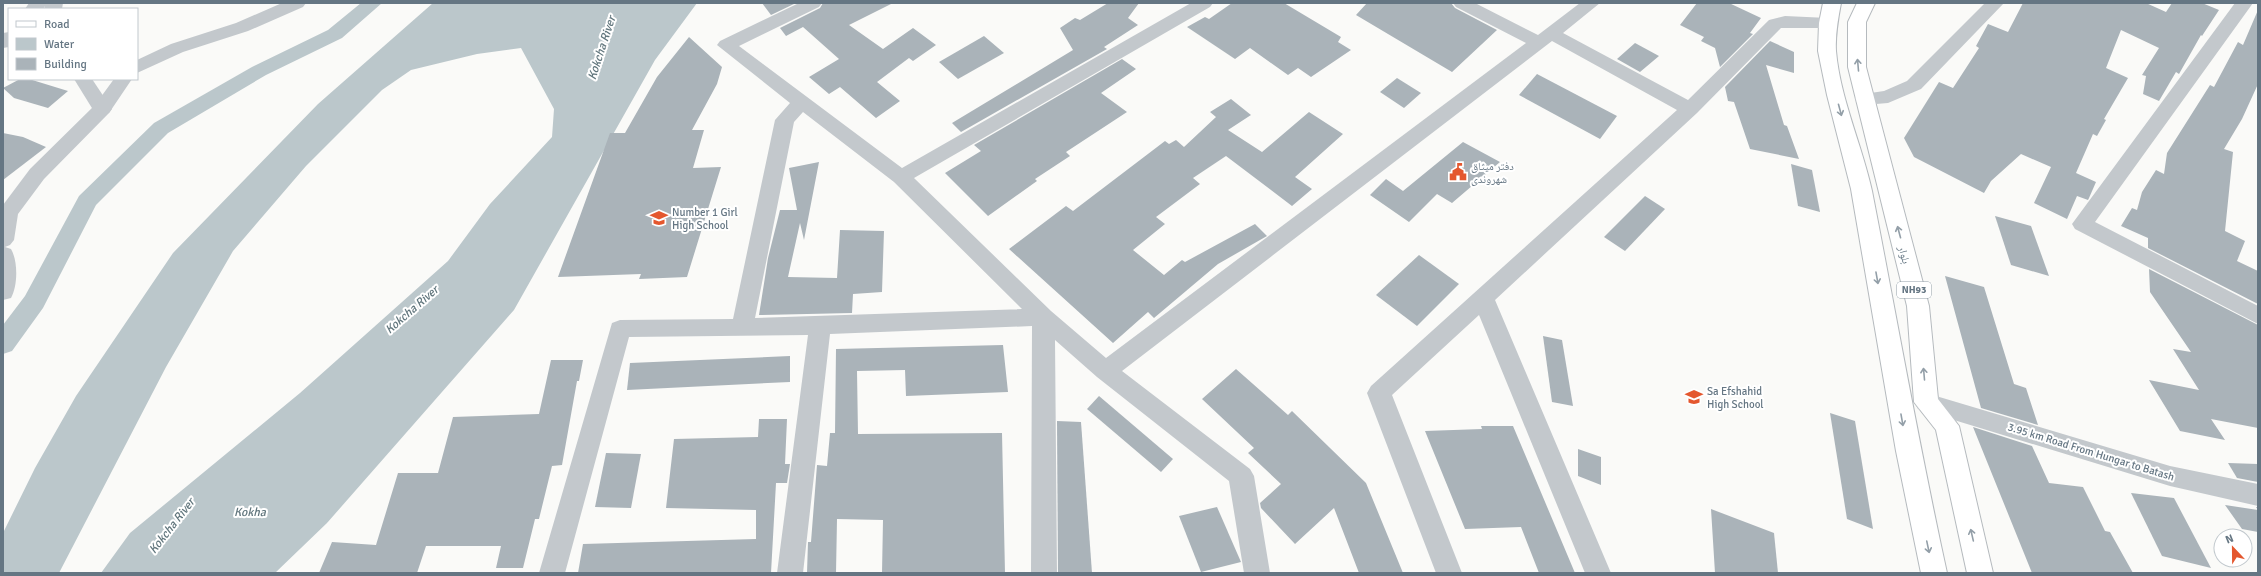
<svg xmlns="http://www.w3.org/2000/svg" width="2261" height="576" font-family="Signika,'Noto Naskh Arabic',sans-serif">
  <style>
    .water { fill: #bbc7cb }
    .lines { fill: none; stroke-linecap: round; stroke-linejoin: round }
    .canal { fill: #bbc7cb; fill-rule: evenodd }
    .building { fill: #aab3b9 }
    .primary-casing { stroke: #b5babe; stroke-width: 2 }
    .minor { fill: #c3c8cc; fill-rule: evenodd }
    .tertiary { fill: #c3c8cc; fill-rule: evenodd }
    .primary { fill: #fff; fill-rule: evenodd }
    .oneway { stroke: #939fa8 }
    .labels { text-anchor: middle; dominant-baseline: central; stroke-width: 4; stroke-linejoin: round; paint-order: stroke }
    .shield { fill: #fff; stroke: #939fa8; stroke-width: 1 }
    .shield-label { font-size: 10px; font-weight: bold; fill: #657683 }
    .poi-label { font-size: 11px; fill: #657683; stroke: #fff; text-anchor: start }
    .street-label { font-size: 11px; fill: #657683; stroke: #fff }
    .water-label { font-size: 12px; font-style: italic; fill: #60757c; stroke: #fff }
  </style>
  <rect width="100%" height="100%" fill="#fafaf8"/>
  <!-- water -->
  <path class="water" d="M 433,3 L 697,3 L 655,60 L 514,310 L 327,523 L 275,573 L 101,573 L 130,533 L 300,393 L 448,261 L 490,204 L 552,137 L 554,109 L 521,48 L 477,54 L 411,70 L 382,90 L 306,166 L 233,251 L 166,367 L 59,573 L 3,573 L 3,533 L 35,468 L 76,396 L 173,253 L 318,104 Z"/>
  <g class="lines">
    <!-- canal -->
    <path class="canal" d="M 361,3 L 382,3 L 342,38 L 266,75 L 168,133 L 96,205 L 43,308 L 12,351 L 3,354 L 3,325 L 25,296 L 79,196 L 154,123 L 252,67 L 328,30 Z"/>
  </g>
  <!-- building -->
  <g class="building">
    <path d="M 762,3 L 796,3 L 771,15 Z"/>
    <path d="M 823,3 L 893,3 L 849,25 L 883,49 L 913,28 L 936,45 L 913,61 L 909,58 L 877,82 L 900,101 L 876,118 L 840,87 L 829,94 L 809,77 L 839,59 L 803,27 L 786,36 L 780,28 L 820,8 Z"/>
    <path d="M 1108,3 L 1139,3 L 1128,18 L 1138,25 L 1104,47 L 1107,49 L 961,132 L 952,123 L 1073,50 L 1060,28 L 1075,18 L 1080,20 Z"/>
    <path d="M 1232,3 L 1284,3 L 1341,37 L 1338,42 L 1351,50 L 1311,77 L 1298,68 L 1288,75 L 1250,48 L 1235,59 L 1187,27 L 1205,17 L 1209,19 Z"/>
    <path d="M 1367,3 L 1451,3 L 1455,8 L 1497,30 L 1452,72 L 1356,15 Z"/>
    <path d="M 1697,3 L 1729,3 L 1761,18 L 1750,33 L 1753,34 L 1720,67 L 1715,48 L 1701,41 L 1704,37 L 1680,25 Z"/>
    <path d="M 2023,3 L 2146,3 L 2166,12 L 2172,3 L 2202,3 L 2219,10 L 2202,36 L 2201,35 L 2179,74 L 2176,72 L 2159,101 L 2143,94 L 2146,76 L 2142,75 L 2159,48 L 2121,30 L 2106,68 L 2128,78 L 2104,119 L 2106,120 L 2097,136 L 2093,134 L 2076,173 L 2096,182 L 2089,198 L 2088,200 L 2077,196 L 2067,219 L 2034,203 L 2051,167 L 2021,154 L 1991,181 L 1984,193 L 1914,157 L 1904,138 L 1939,82 L 1953,88 L 1979,48 L 1976,46 L 1988,24 L 2008,32 Z"/>
    <path d="M 2258,10 L 2258,84 L 2242,119 L 2224,149 L 2233,152 L 2225,231 L 2245,241 L 2237,261 L 2258,271 L 2258,304 L 2148,248 L 2148,238 L 2121,226 L 2132,208 L 2137,210 L 2142,192 L 2156,170 L 2164,174 L 2167,153 L 2210,85 L 2214,87 L 2238,42 L 2243,45 Z"/>
    <path d="M 984,36 L 1004,53 L 958,79 L 939,62 Z"/>
    <path d="M 689,37 L 722,67 L 717,84 L 692,130 L 704,130 L 693,168 L 721,167 L 687,277 L 639,279 L 641,274 L 558,277 L 610,133 L 625,133 L 657,77 Z"/>
    <path d="M 1770,41 L 1794,52 L 1794,73 L 1766,65 L 1784,125 L 1787,126 L 1799,159 L 1750,149 L 1734,102 L 1728,101 L 1725,87 Z"/>
    <path d="M 1635,43 L 1659,56 L 1640,72 L 1617,59 Z"/>
    <path d="M 1122,59 L 1136,69 L 1101,93 L 1127,112 L 1066,152 L 1070,156 L 1035,179 L 1037,181 L 988,216 L 945,173 L 981,151 L 974,145 Z"/>
    <path d="M 1537,74 L 1617,116 L 1600,139 L 1519,95 Z"/>
    <path d="M 1397,78 L 1421,93 L 1404,108 L 1380,92 Z"/>
    <path d="M 20,79 L 29,79 L 68,91 L 48,108 L 14,98 L 3,88 Z"/>
    <path d="M 1231,99 L 1251,115 L 1228,130 L 1262,152 L 1309,112 L 1343,134 L 1295,177 L 1312,189 L 1292,206 L 1226,156 L 1193,178 L 1200,184 L 1156,217 L 1165,224 L 1133,250 L 1164,275 L 1182,260 L 1185,262 L 1255,224 L 1267,236 L 1218,264 L 1154,318 L 1148,312 L 1113,343 L 1009,249 L 1066,206 L 1073,211 L 1165,141 L 1169,144 L 1176,140 L 1184,147 L 1216,117 L 1210,112 Z"/>
    <path d="M 3,133 L 23,137 L 46,147 L 3,180 Z"/>
    <path d="M 1463,142 L 1500,162 L 1452,203 L 1437,194 L 1409,222 L 1370,195 L 1386,179 L 1403,191 Z"/>
    <path d="M 819,162 L 804,240 L 800,223 L 788,277 L 837,278 L 840,230 L 884,231 L 882,292 L 853,294 L 852,313 L 759,315 L 768,258 L 780,210 L 797,210 L 789,168 Z"/>
    <path d="M 1791,164 L 1812,170 L 1820,212 L 1798,206 Z"/>
    <path d="M 1645,196 L 1665,209 L 1625,251 L 1604,237 Z"/>
    <path d="M 1995,216 L 2031,226 L 2049,276 L 2011,265 Z"/>
    <path d="M 1419,255 L 1459,284 L 1417,326 L 1376,295 Z"/>
    <path d="M 2149,269 L 2258,325 L 2258,428 L 2211,419 L 2225,440 L 2180,431 L 2149,380 L 2199,390 L 2173,349 L 2191,352 L 2150,292 Z"/>
    <path d="M 1945,276 L 1984,287 L 2014,384 L 2026,388 L 2038,425 L 1981,408 Z"/>
    <path d="M 1543,336 L 1562,340 L 1573,406 L 1552,402 Z"/>
    <path d="M 1003,345 L 1008,392 L 906,396 L 905,370 L 857,371 L 858,434 L 1002,433 L 1005,573 L 882,573 L 883,520 L 837,519 L 836,573 L 807,573 L 808,542 L 811,542 L 817,465 L 827,466 L 830,433 L 835,433 L 836,349 Z"/>
    <path d="M 790,356 L 790,382 L 627,390 L 630,363 Z"/>
    <path d="M 551,360 L 583,360 L 579,381 L 577,381 L 562,465 L 552,466 L 539,519 L 535,519 L 523,568 L 496,568 L 501,546 L 426,546 L 417,573 L 319,573 L 332,542 L 376,545 L 398,473 L 438,473 L 453,417 L 539,414 Z"/>
    <path d="M 1236,369 L 1288,415 L 1292,411 L 1366,483 L 1403,573 L 1359,573 L 1334,508 L 1295,544 L 1261,508 L 1260,503 L 1281,484 L 1248,453 L 1254,448 L 1202,399 Z"/>
    <path d="M 1099,396 L 1173,459 L 1161,472 L 1087,409 Z"/>
    <path d="M 1830,413 L 1855,421 L 1873,529 L 1847,519 Z"/>
    <path d="M 759,419 L 787,419 L 785,464 L 790,464 L 787,483 L 776,483 L 771,573 L 578,573 L 583,544 L 756,539 L 756,510 L 666,508 L 674,439 L 758,437 Z"/>
    <path d="M 1057,421 L 1081,422 L 1092,573 L 1058,573 Z"/>
    <path d="M 1481,426 L 1513,426 L 1575,573 L 1539,573 L 1521,527 L 1465,529 L 1425,431 L 1482,429 Z"/>
    <path d="M 1973,427 L 2032,446 L 2049,483 L 2083,487 L 2105,531 L 2110,532 L 2133,573 L 2032,573 Z"/>
    <path d="M 1578,449 L 1601,457 L 1601,485 L 1578,476 Z"/>
    <path d="M 606,453 L 641,454 L 631,508 L 595,507 Z"/>
    <path d="M 2228,463 L 2258,464 L 2258,482 L 2237,478 Z"/>
    <path d="M 2131,493 L 2174,498 L 2211,568 L 2162,556 Z"/>
    <path d="M 2225,505 L 2258,510 L 2256,507 L 2258,507 L 2258,532 L 2242,529 Z"/>
    <path d="M 1217,507 L 1241,562 L 1201,572 L 1179,516 Z"/>
    <path d="M 1711,509 L 1774,533 L 1778,573 L 1715,573 Z"/>
  </g>
  <g class="lines">
    <!-- primary casing -->
    <g class="primary-casing">
      <g id="primary">
        <path d="M 1823,3 L 1841,3 C 1838,19 1835,35 1836,51 C 1840,98 1862,145 1872,191 C 1897,319 1919,446 1947,573 L 1921,573 L 1896,451 L 1851,189 L 1827,95 L 1818,51 L 1819,23 Z"/>
        <path d="M 1857,3 L 1875,3 L 1866,22 L 1866,67 L 1929,306 L 1938,399 L 1959,426 L 1993,573 L 1967,573 L 1936,430 L 1914,402 L 1907,306 L 1848,67 L 1848,22 Z"/>
      </g>
    </g>
    <!-- minor -->
    <g class="minor">
      <path d="M 29,3 L 63,3 L 62,9 L 44,9 L 45,6 L 43,9 L 25,9 Z"/>
      <path d="M 799,3 L 822,3 L 819,7 L 739,46 L 902,168 L 1191,3 L 1213,3 L 1210,7 L 914,178 L 1051,311 L 1106,358 L 1526,43 L 1456,7 L 1453,3 L 1475,3 L 1538,35 L 1580,3 L 1600,3 L 1563,33 L 1688,100 L 1769,20 L 1785,16 L 1828,18 L 1834,19 L 1837,23 L 1834,27 L 1828,28 L 1781,28 L 1697,113 L 1495,300 L 1611,573 L 1585,573 L 1479,315 L 1392,395 L 1462,573 L 1436,573 L 1367,393 L 1371,386 L 1677,110 L 1552,41 L 1122,371 L 1250,469 L 1254,476 L 1270,573 L 1244,573 L 1229,481 L 1097,377 L 1055,340 L 1057,573 L 1031,573 L 1032,326 L 830,334 L 803,573 L 777,573 L 808,335 L 629,337 L 565,573 L 539,573 L 612,323 L 620,320 L 733,319 L 775,120 L 790,103 L 717,45 L 720,41 ZM 803,112 L 894,182 L 1022,309 L 755,318 L 794,122 Z"/>
      <path d="M 1985,3 L 2004,3 L 1921,89 L 1888,103 L 1864,105 L 1857,103 L 1855,99 L 1857,95 L 1884,91 L 1907,81 Z"/>
      <path d="M 2235,3 L 2253,3 L 2095,222 L 2258,306 L 2258,324 L 2075,229 L 2072,224 Z"/>
      <path d="M 9,32 L 9,47 L 3,48 L 3,33 Z"/>
      <path d="M 74,79 L 92,79 L 112,109 L 109,113 L 102,115 L 95,113 Z"/>
    </g>
    <!-- tertiary -->
    <g class="tertiary">
      <path d="M 282,3 L 306,3 L 303,7 L 248,31 L 183,52 L 137,73 L 137,60 L 171,44 L 236,23 Z"/>
      <path d="M 114,79 L 132,79 L 109,113 L 44,179 L 18,214 L 14,240 L 10,245 L 5,247 L 11,249 C 18,261 18,285 11,298 L 3,300 L 3,205 L 30,169 L 95,105 Z"/>
      <path d="M 1926,393 L 2170,466 L 2258,484 L 2258,506 L 2170,486 L 1918,409 L 1914,402 L 1918,395 Z"/>
    </g>
    <!-- primary -->
    <use href="#primary" class="primary"/>
  </g>
  <!-- one-way arrows -->
  <defs><path id="oneway-shaft" d="M-6 0H5M1.5-3L5.5 0L1.5 3" fill="none" stroke-width="1.6" stroke-linecap="round" stroke-linejoin="round"/></defs>
  <g class="oneway">
    <use href="#oneway-shaft" transform="translate(1858 65) rotate(-95)"/>
    <use href="#oneway-shaft" transform="translate(1840 110) rotate(75)"/>
    <use href="#oneway-shaft" transform="translate(1899 232) rotate(-105)"/>
    <use href="#oneway-shaft" transform="translate(1877 278) rotate(80)"/>
    <use href="#oneway-shaft" transform="translate(1924 374) rotate(-95)"/>
    <use href="#oneway-shaft" transform="translate(1902 420) rotate(80)"/>
    <use href="#oneway-shaft" transform="translate(1972 535) rotate(-103)"/>
    <use href="#oneway-shaft" transform="translate(1928 547) rotate(78)"/>
  </g>
  <!-- icons -->
  <defs>
    <g id="civic-bare" transform="scale(1.38)"><path d="M-.6-6.5H3V-4.5H.6V-3L4-1V1h2V6H-6V1h2V-1L-.6-3ZM-1.2 2.5V6h2.4V2.5Z" fill="#e4572e" stroke="#fff" stroke-width="2.5" paint-order="stroke"/></g>
    <g id="school-bare" transform="scale(1.38)"><path d="M0-5L7-2L0 1L-7-2ZM-4 1L0 2.5L4 1V4Q0 6-4 4Z" fill="#e4572e" stroke="#fff" stroke-width="2.5" paint-order="stroke"/></g>
  </defs>
  <g fill-rule="evenodd">
    <use href="#civic-bare" x="1458" y="172"/>
    <use href="#school-bare" x="659" y="218"/>
    <use href="#school-bare" x="1694" y="397"/>
  </g>
  <g class="labels">
    <!-- shield labels -->
    <rect class="shield" x="1897" y="282" width="34" height="16" rx="3"/>
    <g class="shield-label">
      <text x="1914" y="290">NH93</text>
    </g>
    <!-- poi labels -->
    <g class="poi-label">
      <text x="1471" y="166">دفتر میثاق<tspan x="1471" dy="13">شهروندی</tspan></text>
      <text x="672" y="212">Number 1 Girl<tspan x="672" dy="13">High School</tspan></text>
      <text x="1707" y="391">Sa Efshahid<tspan x="1707" dy="13">High School</tspan></text>
    </g>
    <!-- street labels -->
    <g class="street-label">
      <text transform="translate(1904 255) rotate(75)">بلوار</text>
      <text transform="translate(2091 452) rotate(17)">3.95 km Road From Hungar to Batash</text>
    </g>
    <!-- water labels -->
    <g class="water-label">
      <text transform="translate(602 48) rotate(-72)">Kokcha River</text>
      <text transform="translate(412 310) rotate(-41)">Kokcha River</text>
      <text x="250" y="512">Kokha</text>
      <text transform="translate(172 526) rotate(-52)">Kokcha River</text>
    </g>
  </g>
  <!-- border -->
  <rect width="2261" height="576" fill="none" stroke="#657683" stroke-width="8"/>
  <!-- legend -->
  <rect x="8" y="8" width="130" height="72" fill="#ffffff" stroke="#c1c8cd"/>
  <rect x="16" y="21" width="20" height="6" fill="#ffffff" stroke="#c1c8cd"/>
  <text x="44" y="28" font-size="12" fill="#657683">Road</text>
  <rect x="16" y="38" width="20" height="12" fill="#bbc7cb" stroke="#c1c8cd"/>
  <text x="44" y="48" font-size="12" fill="#657683">Water</text>
  <rect x="16" y="58" width="20" height="12" fill="#aab3b9" stroke="#c1c8cd"/>
  <text x="44" y="68" font-size="12" fill="#657683">Building</text>
  <!-- north arrow -->
  <g transform="translate(2233 548) rotate(338)"><circle r="19" fill="#ffffff" stroke="#c1c8cd"/>
  <path d="M0-3L7 15L0 10L-7 15Z" fill="#e4572e"/>
  <text y="-6" font-size="11" font-weight="bold" text-anchor="middle" fill="#657683">N</text>
  </g>
</svg>
